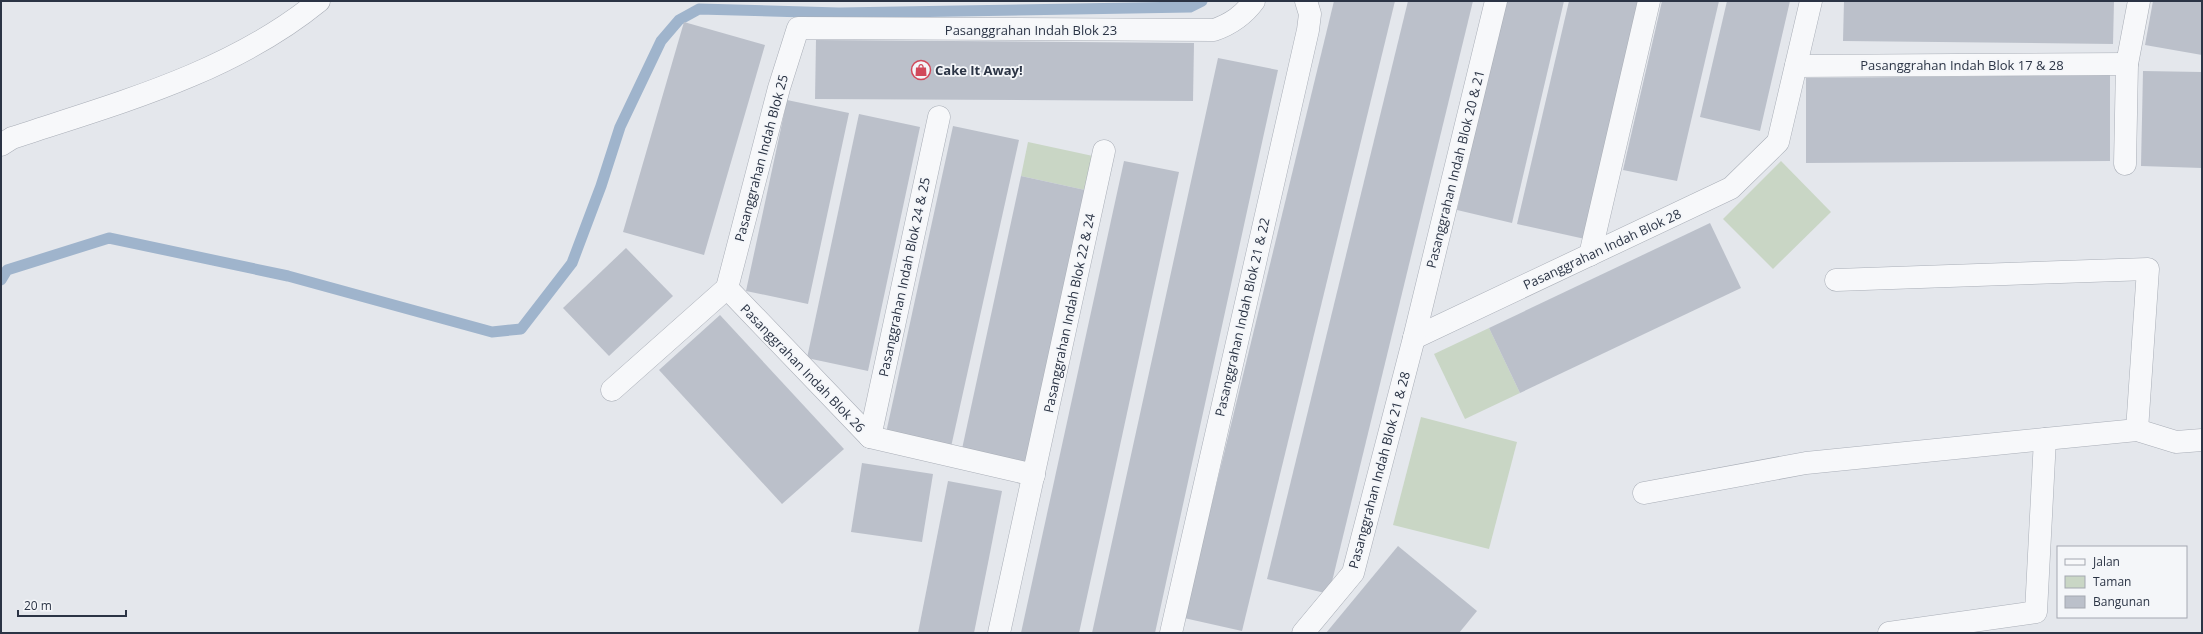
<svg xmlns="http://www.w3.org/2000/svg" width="2203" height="634" font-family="'Open Sans',sans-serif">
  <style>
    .green { fill: #c9d6c5 }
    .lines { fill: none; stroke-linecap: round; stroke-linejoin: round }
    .stream { stroke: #9fb4cc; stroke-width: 11 }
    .building { fill: #bbc0ca }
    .minor-casing { stroke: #a9aeb7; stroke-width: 23 }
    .minor { stroke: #f7f8fa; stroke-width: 22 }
    .labels { text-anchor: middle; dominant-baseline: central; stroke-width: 3.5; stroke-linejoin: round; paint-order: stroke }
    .street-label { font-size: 13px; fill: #2b3445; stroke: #f4f6f9 }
    .poi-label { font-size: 13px; font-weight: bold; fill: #2b3445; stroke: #f4f6f9; text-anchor: start }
  </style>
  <rect width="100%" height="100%" fill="#e4e7ec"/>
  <!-- green -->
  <g class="green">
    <path d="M 1028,142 L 1093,156 L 1085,190 L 1021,176 Z"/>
    <path d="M 1781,161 L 1831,212 L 1773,269 L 1723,219 Z"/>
    <path d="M 1489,328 L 1520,393 L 1465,419 L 1434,354 Z"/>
    <path d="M 1421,417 L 1517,442 L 1489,549 L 1393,525 Z"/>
  </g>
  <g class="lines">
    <!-- stream -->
    <path class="stream" d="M 1,280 L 7,270 L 109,238 L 288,276 L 492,332 L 521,329 L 572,263 L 601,186 L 620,127 L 661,41 L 679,20 L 699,9 L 839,13 L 1190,7 L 1202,1"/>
  </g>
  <!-- building -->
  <g class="building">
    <path d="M 1334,1 L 1395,1 L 1242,631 L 1184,618 Z"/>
    <path d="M 1408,1 L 1473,1 L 1329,594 L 1267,579 Z"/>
    <path d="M 1506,1 L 1564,1 L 1512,223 L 1457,210 Z"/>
    <path d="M 1569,1 L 1640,1 L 1585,239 L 1517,224 Z"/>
    <path d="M 1662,1 L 1719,1 L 1677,181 L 1623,170 Z"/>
    <path d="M 1727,1 L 1790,1 L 1760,131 L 1700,117 Z"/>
    <path d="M 1844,1 L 2114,1 L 2113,44 L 1843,41 Z"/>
    <path d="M 2153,1 L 2202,1 L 2202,55 L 2145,45 Z"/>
    <path d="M 684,22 L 765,45 L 704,255 L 623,232 Z"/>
    <path d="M 816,40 L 1194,43 L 1193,101 L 815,99 Z"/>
    <path d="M 1218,58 L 1278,70 L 1263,138 L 1155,633 L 1092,633 Z"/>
    <path d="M 2143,71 L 2202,72 L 2202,168 L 2141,166 Z"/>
    <path d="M 2110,75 L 2110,161 L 1806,163 L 1806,78 Z"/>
    <path d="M 787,100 L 849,113 L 808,304 L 746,291 Z"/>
    <path d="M 859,114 L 920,127 L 868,371 L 807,358 Z"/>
    <path d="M 953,126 L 1019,140 L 951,447 L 886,433 Z"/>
    <path d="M 1124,161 L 1179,172 L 1110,492 L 1079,633 L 1021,633 Z"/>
    <path d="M 1021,176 L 1085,190 L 1026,463 L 962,449 Z"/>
    <path d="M 1710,223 L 1741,288 L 1520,393 L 1489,328 Z"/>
    <path d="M 626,248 L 673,296 L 609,356 L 563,308 Z"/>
    <path d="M 720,315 L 844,449 L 782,504 L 659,370 Z"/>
    <path d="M 862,463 L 933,474 L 922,542 L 851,532 Z"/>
    <path d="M 948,481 L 1002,491 L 989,558 L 974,633 L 918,633 Z"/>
    <path d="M 1398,546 L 1477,611 L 1459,633 L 1326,633 Z"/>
  </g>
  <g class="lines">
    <!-- minor casing -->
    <g class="minor-casing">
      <g id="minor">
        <path d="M 1796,66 L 2127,64"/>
        <path d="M 1,145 L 12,138 C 118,103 231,73 319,1"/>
        <path d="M 2125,164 L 2127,64 L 2139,1"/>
        <path d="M 1590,255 L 1649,1"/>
        <path d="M 1836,280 L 2148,269 L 2137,430"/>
        <path d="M 727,288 L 779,88 L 798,28 L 1214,30 C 1231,24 1243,16 1254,1"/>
        <path d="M 727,288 L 870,437 L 1034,475"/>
        <path d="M 1414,338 L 1731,188 L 1778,142 L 1811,1"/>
        <path d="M 612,390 L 727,288"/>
        <path d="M 870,437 L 939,117"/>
        <path d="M 1644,493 L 1806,463 L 2045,439 L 2137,430 L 2176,442 L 2202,440"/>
        <path d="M 999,633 L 1104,151"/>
        <path d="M 1171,633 L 1308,30 L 1310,14 L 1306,1"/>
        <path d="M 1303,633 L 1353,573 L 1414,338 L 1496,1"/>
        <path d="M 1889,633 L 2036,612 L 2045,439"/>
      </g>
    </g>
    <!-- minor -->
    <use href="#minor" class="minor"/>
  </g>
  <!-- icons -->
  <defs>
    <g id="shop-ring" transform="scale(1)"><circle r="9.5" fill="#f4f6f9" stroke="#d1495b" stroke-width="1.5"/><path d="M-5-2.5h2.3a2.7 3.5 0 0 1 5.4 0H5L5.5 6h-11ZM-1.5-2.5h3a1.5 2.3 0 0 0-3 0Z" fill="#d1495b"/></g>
  </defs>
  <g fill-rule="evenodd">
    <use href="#shop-ring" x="921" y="70"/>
  </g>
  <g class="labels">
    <!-- street labels -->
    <g class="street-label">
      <text x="1031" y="30">Pasanggrahan Indah Blok 23</text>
      <text x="1962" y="65">Pasanggrahan Indah Blok 17 &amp; 28</text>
      <text transform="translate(761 158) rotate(-75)">Pasanggrahan Indah Blok 25</text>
      <text transform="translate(1455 169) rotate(-76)">Pasanggrahan Indah Blok 20 &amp; 21</text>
      <text transform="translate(1602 249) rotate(-25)">Pasanggrahan Indah Blok 28</text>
      <text transform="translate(904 277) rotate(-78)">Pasanggrahan Indah Blok 24 &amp; 25</text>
      <text transform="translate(1069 313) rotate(-78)">Pasanggrahan Indah Blok 22 &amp; 24</text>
      <text transform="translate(1242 317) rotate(-77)">Pasanggrahan Indah Blok 21 &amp; 22</text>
      <text transform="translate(803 368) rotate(46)">Pasanggrahan Indah Blok 26</text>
      <text transform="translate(1379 470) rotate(-75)">Pasanggrahan Indah Blok 21 &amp; 28</text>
    </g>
    <!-- poi labels -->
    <g class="poi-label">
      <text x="935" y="70">Cake It Away!</text>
    </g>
  </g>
  <!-- border -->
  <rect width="2203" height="634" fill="none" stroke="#2b3445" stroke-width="4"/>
  <!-- legend -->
  <rect x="2057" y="546" width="130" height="72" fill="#f4f6f9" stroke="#a4a8b1"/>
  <rect x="2065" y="559" width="20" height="6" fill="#f7f8fa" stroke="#a4a8b1"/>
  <text x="2093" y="566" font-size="12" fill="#2b3445">Jalan</text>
  <rect x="2065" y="576" width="20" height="12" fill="#c9d6c5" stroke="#a4a8b1"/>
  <text x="2093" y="586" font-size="12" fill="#2b3445">Taman</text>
  <rect x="2065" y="596" width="20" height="12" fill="#bbc0ca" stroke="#a4a8b1"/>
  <text x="2093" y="606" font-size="12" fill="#2b3445">Bangunan</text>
  <!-- scale -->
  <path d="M18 610v6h108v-6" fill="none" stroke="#2b3445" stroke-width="2"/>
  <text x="24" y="610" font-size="12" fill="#2b3445" stroke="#f4f6f9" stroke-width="3" paint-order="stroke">20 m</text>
</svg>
